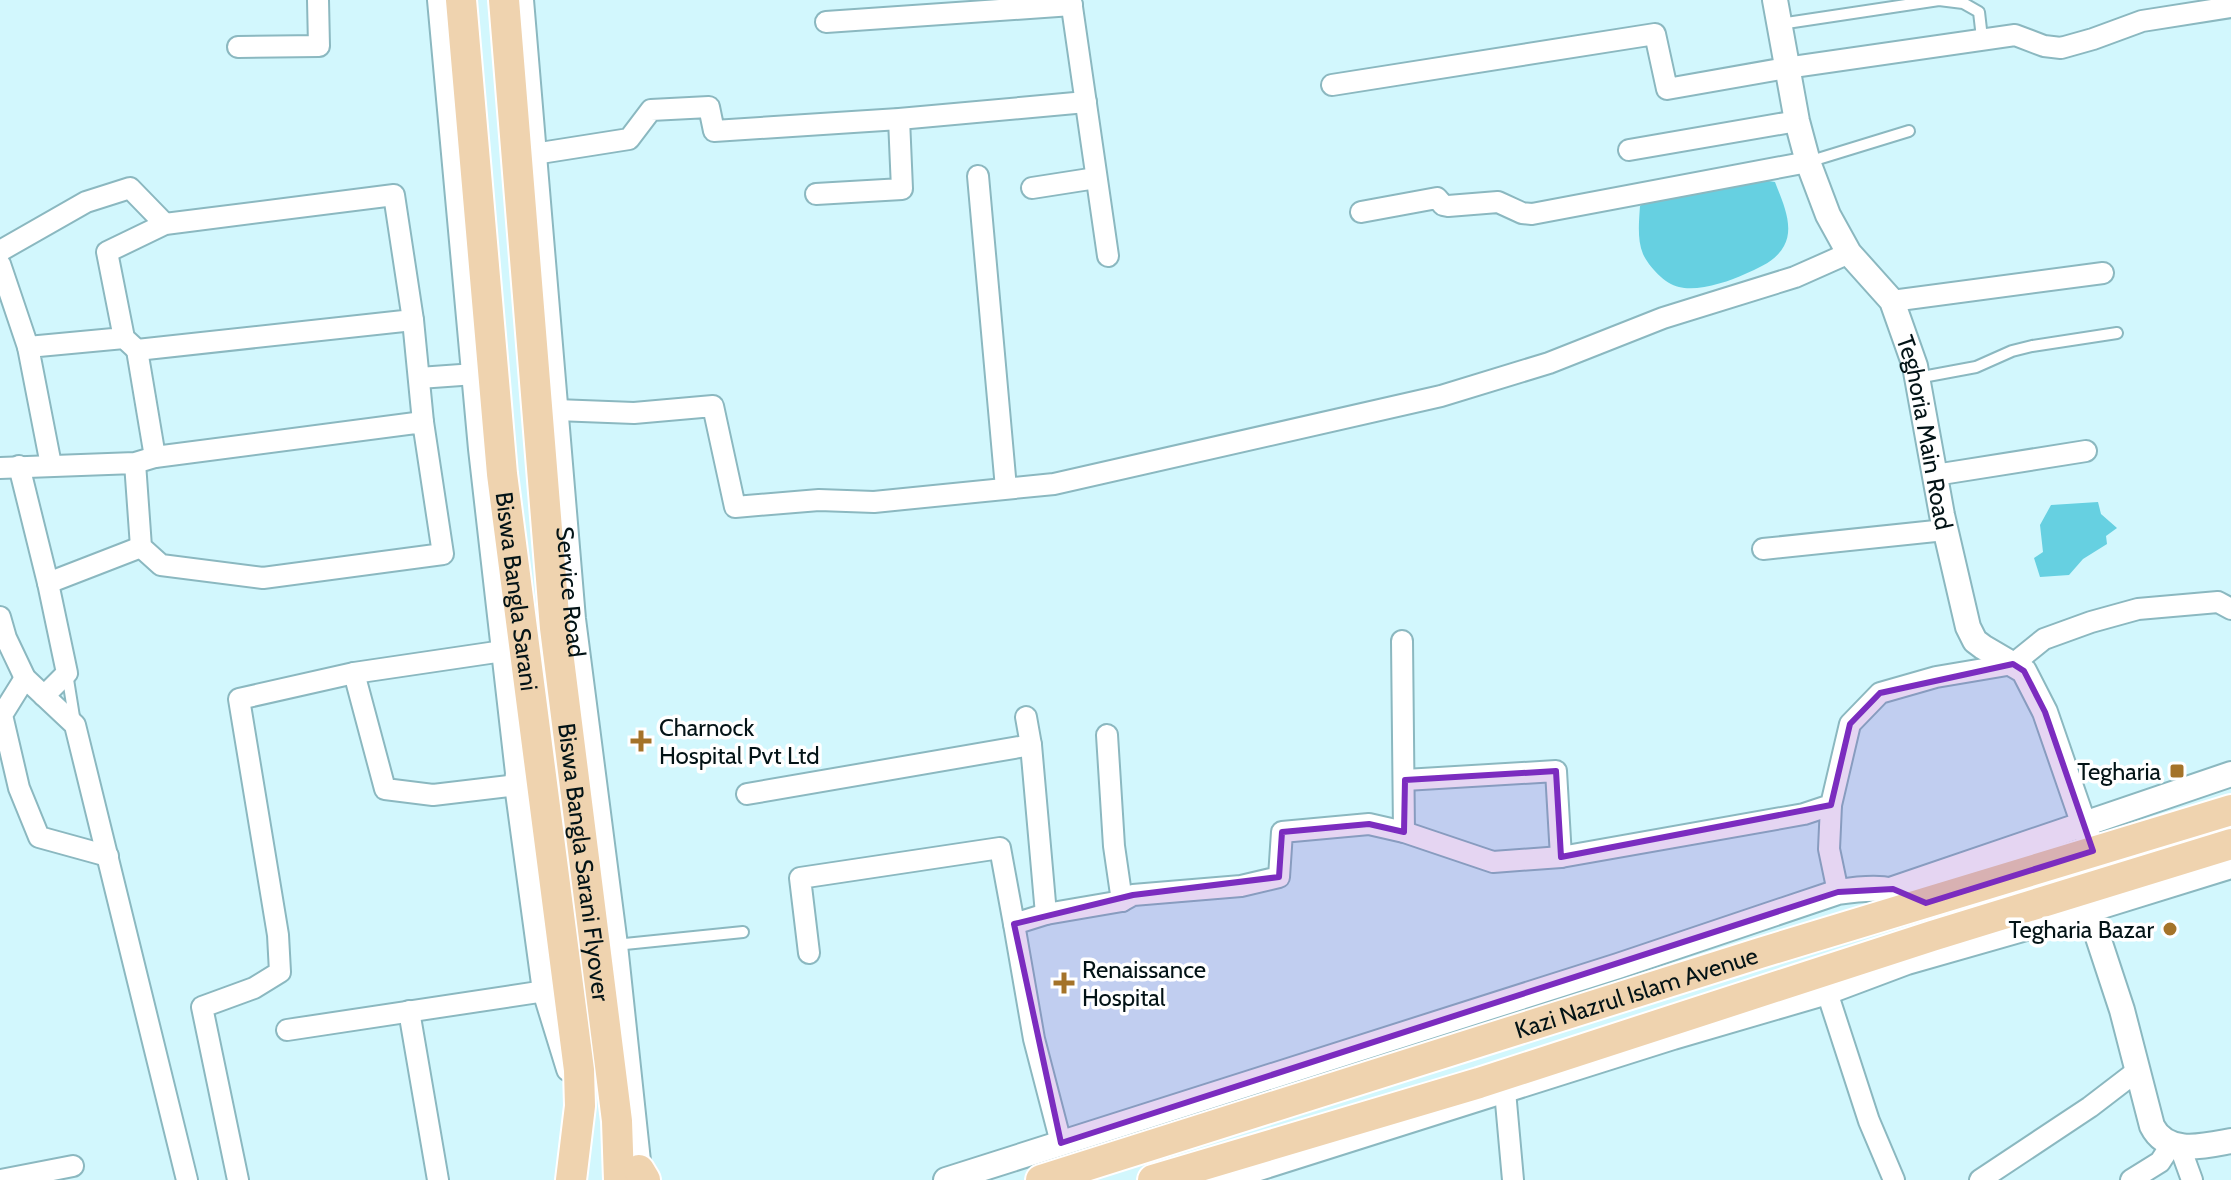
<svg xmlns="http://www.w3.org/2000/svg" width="2231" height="1180" font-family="Cabin,sans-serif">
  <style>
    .water { fill: #66d0e1 }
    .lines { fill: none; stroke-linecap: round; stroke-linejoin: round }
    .service-casing { stroke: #8bb8c0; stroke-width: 14 }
    .minor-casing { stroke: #8bb8c0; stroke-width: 24 }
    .tertiary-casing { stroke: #8bb8c0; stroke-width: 28 }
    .primary-casing { stroke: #fff; stroke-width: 34 }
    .service { stroke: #fff; stroke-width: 10 }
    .minor { stroke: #fff; stroke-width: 20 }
    .tertiary { stroke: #fff; stroke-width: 24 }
    .primary { stroke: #efd3af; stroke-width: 30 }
    .marked { fill: #7b2cbf; fill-opacity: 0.2; stroke: #7b2cbf; stroke-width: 6; stroke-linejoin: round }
    .poi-dot { fill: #a47329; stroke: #fff; stroke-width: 3 }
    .labels { text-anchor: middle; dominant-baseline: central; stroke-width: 7; stroke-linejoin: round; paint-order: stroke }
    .street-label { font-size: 24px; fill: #031316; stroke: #fff }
    .poi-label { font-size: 24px; fill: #031316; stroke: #fff; text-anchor: start }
  </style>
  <rect width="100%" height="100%" fill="#d2f7fd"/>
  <!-- water -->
  <g class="water">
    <path d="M 1751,178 L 1775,182 C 1782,201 1795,226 1784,246 C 1775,262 1760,267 1745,274 C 1728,282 1697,292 1679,287 C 1665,284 1649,267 1643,254 C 1637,240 1639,221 1640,206 L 1660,192 Z"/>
    <path d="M 2098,502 L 2101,514 L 2117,528 L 2106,536 L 2107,544 L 2083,559 L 2069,575 L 2040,577 L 2034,558 L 2043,552 L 2040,525 L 2051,505 Z"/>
  </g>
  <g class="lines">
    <!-- service casing -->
    <g class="service-casing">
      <g id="service">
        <path d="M 1780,24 L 1939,0 L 1963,3 L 1979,12 L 1982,38"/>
        <path d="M 1808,162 L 1909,131"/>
        <path d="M 1917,378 L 1976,367 L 2012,351 L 2032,346 L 2117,333"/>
        <path d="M 67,673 L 75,723"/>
        <path d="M 615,945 L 743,932"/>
      </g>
    </g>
    <!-- minor casing -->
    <g class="minor-casing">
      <g id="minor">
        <path d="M 1071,0 L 1108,256"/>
        <path d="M 826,22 L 1072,5"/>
        <path d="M 238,47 L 319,46 L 318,0"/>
        <path d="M 1332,85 L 1655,34 L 1667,89 L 1786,68 L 2015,35 L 2044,46 L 2061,48 L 2093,39 L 2142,21 L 2231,7"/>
        <path d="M 1629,150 L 1797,121"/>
        <path d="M 534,154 L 629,139 L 651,110 L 709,107 L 714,131 L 899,119 L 1086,102"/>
        <path d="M 978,176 L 1006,488"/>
        <path d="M 1032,188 L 1096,178"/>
        <path d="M 816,194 L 902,189 L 899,119"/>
        <path d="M 1361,212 L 1437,198 L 1443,205 L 1448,206 L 1498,202 L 1522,213 L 1532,214 L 1808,162"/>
        <path d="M 0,251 L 86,202 L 130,188 L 165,224"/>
        <path d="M 0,264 L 28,347"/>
        <path d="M 1892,301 L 2103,273"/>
        <path d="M 413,320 L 423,422"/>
        <path d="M 137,350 L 155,457"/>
        <path d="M 419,378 L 475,374"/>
        <path d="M 556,410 L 634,413 L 713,406 L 735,507 L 819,500 L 874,502 L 1054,484 L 1441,396 L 1549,363 L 1663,318 L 1795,277 L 1849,253"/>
        <path d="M 51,465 L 28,347 L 124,338 L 137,350 L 413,320 L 394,195 L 165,224 L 107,252 L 124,338"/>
        <path d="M 19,466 L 48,583"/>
        <path d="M 0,468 L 135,463 L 155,457 L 423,422 L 443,554 L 263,578 L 161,565 L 141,547 L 135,463"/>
        <path d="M 1935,475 L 2086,451"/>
        <path d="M 1763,549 L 1945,530"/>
        <path d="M 0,617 L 6,638 L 25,678 L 75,725 L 187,1180"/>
        <path d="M 1402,641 L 1404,832"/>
        <path d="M 354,673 L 385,789 L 433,795 L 517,785"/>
        <path d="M 25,678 L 2,715 L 19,788 L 39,837 L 108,856"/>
        <path d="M 44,696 L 67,673 L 48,583 L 141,547"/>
        <path d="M 1026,717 L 1031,745"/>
        <path d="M 1107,735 L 1114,846 L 1122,901"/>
        <path d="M 1405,780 L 1556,771 L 1561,857"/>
        <path d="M 747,794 L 1031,745 L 1046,914"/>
        <path d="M 1831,805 L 1829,849 L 1838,892"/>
        <path d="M 1014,924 L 1034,1039 L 1061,1143"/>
        <path d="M 809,953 L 800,878 L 1000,848 L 1014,924 L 1046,914 L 1122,901 L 1133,895 L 1241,886 L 1279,877 L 1282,832 L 1369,824 L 1404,832 L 1493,862 L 1561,857 L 1804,814 L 1831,805 L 1850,724 L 1880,693 L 1936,677 L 2013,664 L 2044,639 L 2091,622 L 2138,609 L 2218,602 L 2231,609"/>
        <path d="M 1827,992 L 1869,1121 L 1894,1180"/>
        <path d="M 409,1011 L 438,1180"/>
        <path d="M 287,1030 L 545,991"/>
        <path d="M 1505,1091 L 1513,1180"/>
        <path d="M 2180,1147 L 2192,1180"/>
        <path d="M 1,1180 L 73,1166"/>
        <path d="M 238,1180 L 202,1007 L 254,988 L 280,972 L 278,935 L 239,699 L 354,673 L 503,651"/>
        <path d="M 1980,1180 L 2090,1107 L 2137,1071"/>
        <path d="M 2131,1180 L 2160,1162 L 2171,1145"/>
      </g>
    </g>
    <!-- tertiary casing -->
    <g class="tertiary-casing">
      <g id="tertiary">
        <path d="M 440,0 L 481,449 L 518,773 L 517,785 L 545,991 L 569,1069"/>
        <path id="s1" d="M 521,0 L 573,619 L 615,945 L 640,1180"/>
        <path id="s2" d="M 1775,0 L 1797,121 L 1808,162 L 1828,215 L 1849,253 L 1892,301 L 1915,366 L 1942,515 L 1968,627 L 1975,641 L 1983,647 L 2024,671 L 2045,712 L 2093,851"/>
        <path d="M 1893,889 L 2231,774"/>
        <path d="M 2089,910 L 2122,1010 L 2152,1126 C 2167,1156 2204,1146 2231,1141"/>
        <path d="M 946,1180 L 1618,966 L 1838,892 C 1878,886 1889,887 1926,903"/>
        <path d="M 1221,1180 L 1673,1037 L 1827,992 L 1907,962 L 2089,910 L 2231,866"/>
      </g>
    </g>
    <!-- primary casing -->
    <g class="primary-casing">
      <g id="primary">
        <path id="s3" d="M 461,0 L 502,474 L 579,1070 L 580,1106 L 571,1180"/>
        <path id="s4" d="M 504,0 L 555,628 L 617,1121 L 619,1180"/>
        <path d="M 639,1170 L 645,1180"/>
        <path id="s5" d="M 1041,1180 L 1760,953 L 2231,810"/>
        <path d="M 1153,1180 L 1479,1083 L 1932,936 L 2231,844"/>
      </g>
    </g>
    <!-- service -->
    <use href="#service" class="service"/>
    <!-- minor -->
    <use href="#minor" class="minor"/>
    <!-- tertiary -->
    <use href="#tertiary" class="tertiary"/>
    <!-- primary -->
    <use href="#primary" class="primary"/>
  </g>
  <!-- marked area -->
  <path class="marked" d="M 2013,664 L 2024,671 L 2045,712 L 2093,851 L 1926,903 L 1893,889 L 1838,892 L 1061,1143 L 1014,924 L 1133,895 L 1279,877 L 1282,832 L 1369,824 L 1404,832 L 1405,780 L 1556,771 L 1561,857 L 1831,805 L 1850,724 L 1880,693 Z"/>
  <!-- markers -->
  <g class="poi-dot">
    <path d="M637 729h8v8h8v8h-8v8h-8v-8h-8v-8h8z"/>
    <rect x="2169" y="763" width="16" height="16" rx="4"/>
    <circle cx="2170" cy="929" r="8"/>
    <path d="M1060 971h8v8h8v8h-8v8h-8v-8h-8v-8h8z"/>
  </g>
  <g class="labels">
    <!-- street labels -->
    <g class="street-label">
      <text stroke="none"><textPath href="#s2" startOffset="466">Teghoria Main Road</textPath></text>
      <text stroke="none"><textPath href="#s3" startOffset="594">Biswa Bangla Sarani</textPath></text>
      <text stroke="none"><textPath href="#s1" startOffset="594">Service Road</textPath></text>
      <text stroke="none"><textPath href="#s4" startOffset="866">Biswa Bangla Sarani Flyover</textPath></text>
      <text stroke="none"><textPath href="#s5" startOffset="624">Kazi Nazrul Islam Avenue</textPath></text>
    </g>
    <!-- poi labels -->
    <g class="poi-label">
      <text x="659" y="727">Charnock<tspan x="659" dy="28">Hospital Pvt Ltd</tspan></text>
      <text x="2161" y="771" text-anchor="end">Tegharia</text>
      <text x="2154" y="929" text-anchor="end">Tegharia Bazar</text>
      <text x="1082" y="969">Renaissance<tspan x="1082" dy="28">Hospital</tspan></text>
    </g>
  </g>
</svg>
